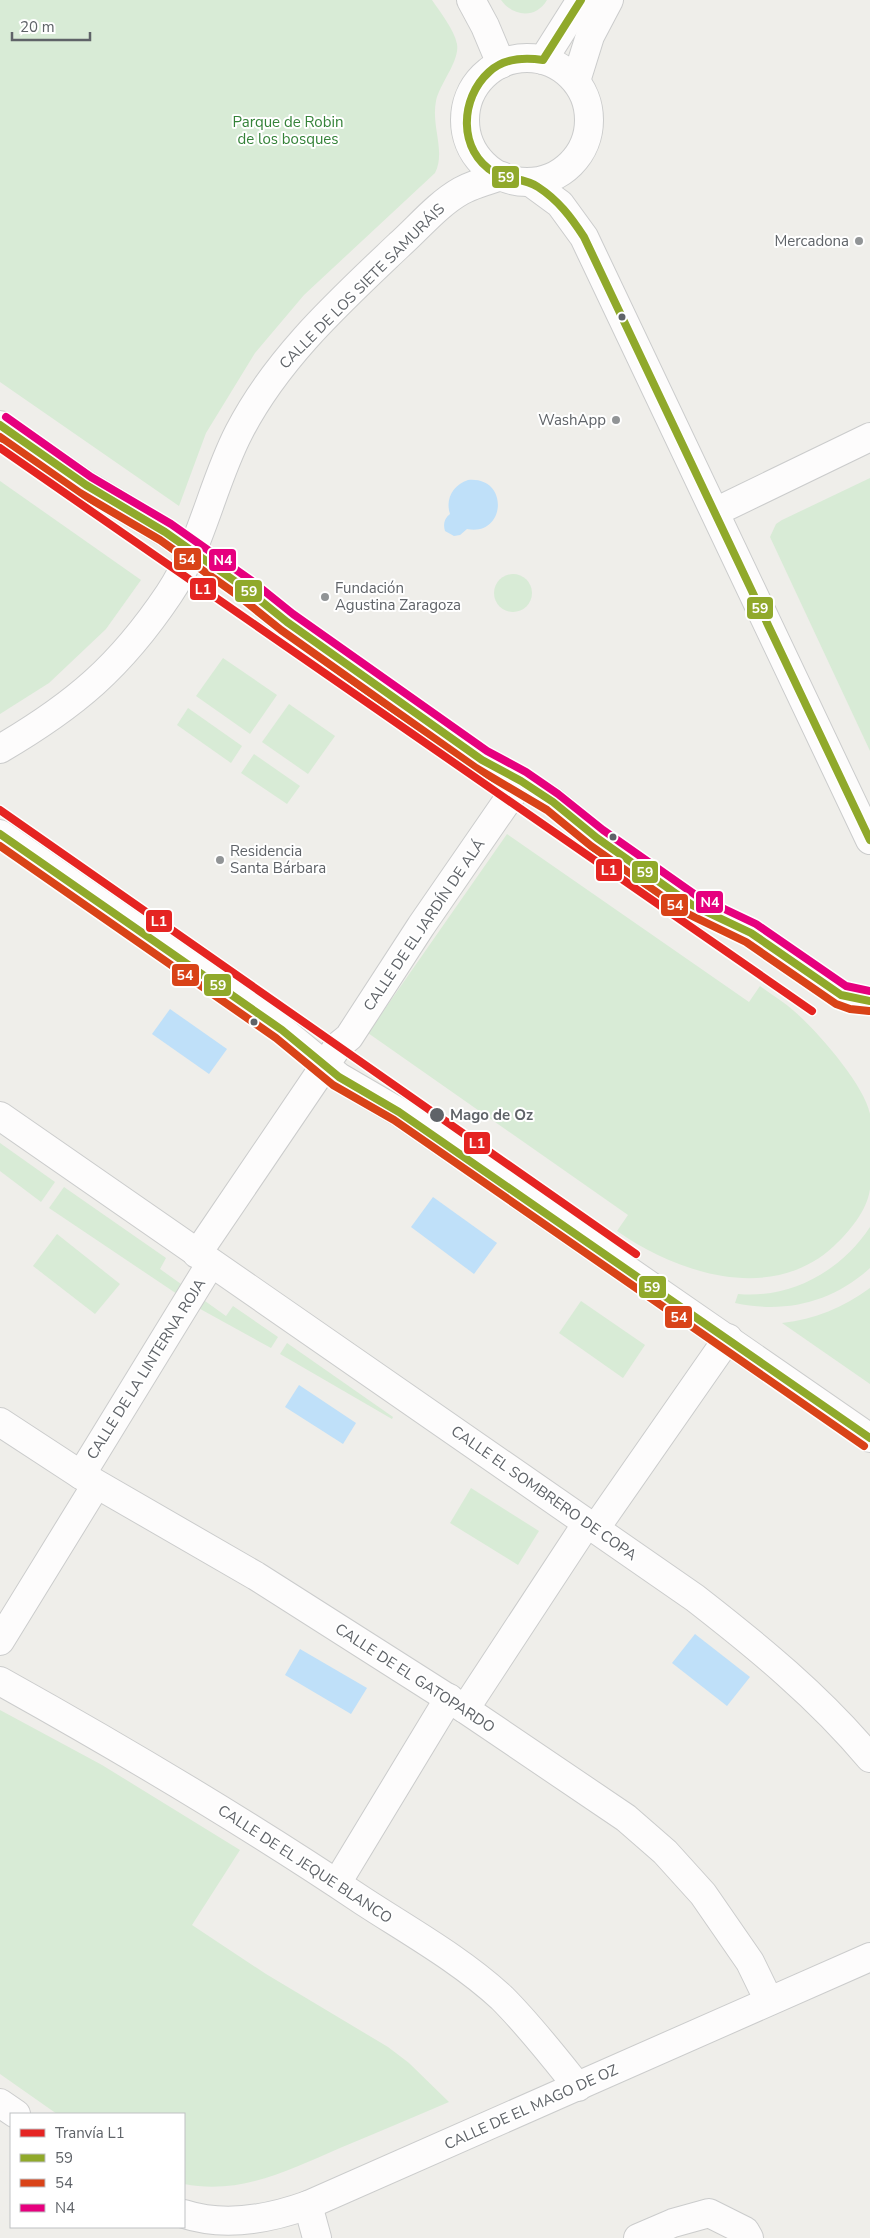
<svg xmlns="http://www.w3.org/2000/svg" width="870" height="2238" font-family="'Nunito Sans',sans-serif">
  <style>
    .green { fill: #d8ebd6 }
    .water { fill: #bfe0f9 }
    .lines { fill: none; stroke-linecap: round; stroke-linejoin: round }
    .street-casing { stroke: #cbcccc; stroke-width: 30 }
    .street { stroke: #fdfcfc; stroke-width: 28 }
    .bus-1-casing { stroke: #fff; stroke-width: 11 }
    .bus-2-casing { stroke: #fff; stroke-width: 11 }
    .bus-3-casing { stroke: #fff; stroke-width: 11 }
    .bus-1 { stroke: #90a92b; stroke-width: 8 }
    .bus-2 { stroke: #d94318; stroke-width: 8 }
    .bus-3 { stroke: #e6007e; stroke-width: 8 }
    .tram-1-casing { stroke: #fff; stroke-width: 11 }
    .tram-1 { stroke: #e52422; stroke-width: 8 }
    .poi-dot { fill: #919496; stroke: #fff; stroke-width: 2 }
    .bus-dot { fill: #5f6368; stroke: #fff; stroke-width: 2 }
    .labels { text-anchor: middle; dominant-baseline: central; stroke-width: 4; stroke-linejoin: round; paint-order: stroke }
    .park-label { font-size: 15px; fill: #348238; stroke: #fff }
    .poi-label { font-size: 15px; fill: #5f6368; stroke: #fff; text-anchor: end }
    .street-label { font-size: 15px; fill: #5f6368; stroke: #fff }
    .stop-label { font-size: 15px; font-weight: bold; fill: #5f6368; stroke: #fff; text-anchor: start }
    .line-badge { stroke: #fff; stroke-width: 2 }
    .badge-label { font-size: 14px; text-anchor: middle; font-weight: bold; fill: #fff }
  </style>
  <rect width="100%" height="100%" fill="#efeeea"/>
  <!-- green -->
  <g class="green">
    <path d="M 0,0 L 432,0 C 440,12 454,29 457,44 C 460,61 440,83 436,101 C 431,127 446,151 435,173 L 304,295 L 255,353 L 206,433 L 179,506 L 0,382 Z"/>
    <path d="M 501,0 L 547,0 C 536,19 513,17 501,0 Z"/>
    <path d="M 870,478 L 870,751 L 770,537 L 776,524 L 782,520 Z"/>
    <path d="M 0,481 L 141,580 L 106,629 L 49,683 L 0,714 Z"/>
    <circle cx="513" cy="593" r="19"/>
    <path d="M 223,658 L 277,695 L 250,734 L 196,696 Z"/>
    <path d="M 289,704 L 335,736 L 308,774 L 262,742 Z"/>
    <path d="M 188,708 L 242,746 L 231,763 L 177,725 Z"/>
    <path d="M 254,754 L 300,786 L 287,804 L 241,773 Z"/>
    <path d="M 507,834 L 749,1002 L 760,986 C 771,994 784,1002 794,1011 C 817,1031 864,1084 870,1114 C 870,1126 870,1142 870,1155 C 870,1166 870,1179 870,1189 C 867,1211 849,1232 834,1246 C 772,1304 678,1274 617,1231 L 628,1215 L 368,1033 Z"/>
    <path d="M 0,1143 L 55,1182 L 41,1202 L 0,1171 Z"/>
    <path d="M 64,1187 L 166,1258 L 160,1269 L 188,1289 L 183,1298 L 49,1208 Z"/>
    <path d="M 870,1227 L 870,1268 C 833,1302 785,1314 735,1303 L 738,1294 C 791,1299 841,1271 870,1227 Z"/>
    <path d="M 57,1234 L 120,1284 L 95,1314 L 33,1266 Z"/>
    <path d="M 870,1288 L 870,1384 L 782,1323 C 815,1319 843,1308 870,1288 Z"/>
    <path d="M 198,1296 L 226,1316 L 233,1306 L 278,1337 L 271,1348 L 193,1305 Z"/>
    <path d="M 581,1301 L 645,1345 L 623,1378 L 559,1333 Z"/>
    <path d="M 287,1343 L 393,1417 L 392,1419 L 280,1354 Z"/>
    <path d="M 471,1488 L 539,1531 L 518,1565 L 450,1523 Z"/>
    <path d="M 0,1710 L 102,1765 L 240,1850 L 192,1925 L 266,1974 L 388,2047 L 409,2063 L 449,2102 C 413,2117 377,2133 340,2148 C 289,2170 241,2195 184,2184 L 184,2114 L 57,2114 L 0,2074 Z"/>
  </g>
  <!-- water -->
  <g class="water">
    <path d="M 468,480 C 510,476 506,537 467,529 L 460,535 L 454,536 L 445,531 C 443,524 444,519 450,514 C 445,499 453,485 468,480 Z"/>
    <path d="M 170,1009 L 227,1049 L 209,1074 L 152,1034 Z"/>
    <path d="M 433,1197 L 497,1243 L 474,1274 L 411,1227 Z"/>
    <path d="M 299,1385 L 356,1423 L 343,1444 L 285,1407 Z"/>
    <path d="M 695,1634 L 750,1677 L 727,1706 L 672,1663 Z"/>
    <path d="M 300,1649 L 367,1688 L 351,1714 L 285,1675 Z"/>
  </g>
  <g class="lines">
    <!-- street casing -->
    <g class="street-casing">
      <g id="street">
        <path d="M 471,0 L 485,26 L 501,64"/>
        <circle cx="527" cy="120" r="62"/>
        <path d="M 543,60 L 581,0"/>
        <path d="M 576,81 L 590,36 L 609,0"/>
        <path d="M 530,182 L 560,204 L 584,237 L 870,840"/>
        <path d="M 0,425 L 86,485 L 165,532 L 246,589 L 287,622 L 482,760 L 521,781 L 553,802 L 597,838 L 692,905 L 751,933 L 841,995 L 852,999 L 870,1001"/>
        <path d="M 715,512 L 870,437"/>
        <path d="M 0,749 C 75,705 120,667 169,594 C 202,545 212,484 239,432 C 277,358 339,302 399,245 C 419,227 438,204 461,191 C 474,184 488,180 502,176"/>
        <path d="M 0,834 L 282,1030 L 339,1077 L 399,1112 L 870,1438"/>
        <path d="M 0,1116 L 695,1598 C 758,1647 819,1697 870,1758"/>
        <path d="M 197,1254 L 338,1046 L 349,1037 L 421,926 L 521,781"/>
        <path d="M 0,1422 L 81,1475 L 256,1576 L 465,1709 L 626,1818 L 665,1852 L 703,1894 L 750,1962 L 769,2001"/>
        <path d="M 81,1475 L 211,1263"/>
        <path d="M 595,1529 L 728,1338"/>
        <path d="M 0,1641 L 96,1485"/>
        <path d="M 0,1681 C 124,1750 245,1822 363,1901 C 409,1931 461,1960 502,1998 C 530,2026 554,2057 578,2087"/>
        <path d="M 465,1709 L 587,1523"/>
        <path d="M 337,1883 L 449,1698"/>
        <path d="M 0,2103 L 16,2114"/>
        <path d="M 308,2205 L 317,2238"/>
        <path d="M 184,2214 C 224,2227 269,2219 308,2205 L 870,1957"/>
        <path d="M 638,2238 L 673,2223 L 709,2213 L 745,2231 L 749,2238"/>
      </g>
    </g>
    <!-- street -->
    <use href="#street" class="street"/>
    <!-- bus-1 casing -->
    <g class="bus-1-casing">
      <g id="bus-1">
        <path d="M 581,0 L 543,60 C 524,57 504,58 489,72 C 460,98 457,151 495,173 C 509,180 525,178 538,187 C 558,200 571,217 584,237 L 870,840"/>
        <path d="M 0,425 L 86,485 L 165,532 L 246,589 L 287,622 L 482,760 L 521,781 L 553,802 L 597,838 L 692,905 L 751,933 L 841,995 L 870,1001"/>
        <path d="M 0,834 L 282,1030 L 339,1077 L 399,1112 L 870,1438"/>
      </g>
    </g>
    <!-- bus-2 casing -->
    <g class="bus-2-casing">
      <g id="bus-2">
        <path d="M 0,437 L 80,493 L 160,540 L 240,597 L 281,630 L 476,768 L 547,810 L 591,846 L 686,913 L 746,942 L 836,1004 L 850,1009 L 869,1011"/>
        <path d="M 0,846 L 276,1038 L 333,1085 L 394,1120 L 864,1446"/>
      </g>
    </g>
    <!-- bus-3 casing -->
    <g class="bus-3-casing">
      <path id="bus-3" d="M 6,417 L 91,477 L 171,524 L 252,581 L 293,614 L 487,751 L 526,772 L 558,794 L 603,830 L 697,896 L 756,924 L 846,986 L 870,991"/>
    </g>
    <!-- bus-1 -->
    <use href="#bus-1" class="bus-1"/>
    <!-- bus-2 -->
    <use href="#bus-2" class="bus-2"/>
    <!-- bus-3 -->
    <use href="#bus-3" class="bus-3"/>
    <!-- tram-1 casing -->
    <g class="tram-1-casing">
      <g id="tram-1">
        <path d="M 0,448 L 812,1011"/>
        <path d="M 0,810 L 636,1254"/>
      </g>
    </g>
    <!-- tram-1 -->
    <use href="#tram-1" class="tram-1"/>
  </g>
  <!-- markers -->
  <g class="poi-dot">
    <circle cx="859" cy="241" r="5"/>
    <circle cx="616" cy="420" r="5"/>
    <circle cx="325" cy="597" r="5"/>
    <circle cx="220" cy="860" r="5"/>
  </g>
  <g class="bus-dot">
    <circle cx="622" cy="317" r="4.5"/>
    <circle cx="613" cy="837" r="4.5"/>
    <circle cx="254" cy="1022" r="4.5"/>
    <circle cx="437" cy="1115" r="8"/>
  </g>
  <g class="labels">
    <!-- park labels -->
    <g class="park-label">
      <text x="288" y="122">Parque de Robin<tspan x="288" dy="17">de los bosques</tspan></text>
    </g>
    <!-- poi labels -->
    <g class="poi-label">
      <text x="849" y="241">Mercadona</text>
      <text x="606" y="420">WashApp</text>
      <text x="335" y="588" text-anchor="start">Fundación<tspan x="335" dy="17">Agustina Zaragoza</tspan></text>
      <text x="230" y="851" text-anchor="start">Residencia<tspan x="230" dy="17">Santa Bárbara</tspan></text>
    </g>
    <!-- street labels -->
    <g class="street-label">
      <text transform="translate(362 286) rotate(-45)">CALLE DE LOS SIETE SAMURÁIS</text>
      <text transform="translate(424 925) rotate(-56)">CALLE DE EL JARDÍN DE ALÁ</text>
      <text transform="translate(146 1369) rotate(-58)">CALLE DE LA LINTERNA ROJA</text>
      <text transform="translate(544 1493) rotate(35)">CALLE EL SOMBRERO DE COPA</text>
      <text transform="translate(415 1678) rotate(33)">CALLE DE EL GATOPARDO</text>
      <text transform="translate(305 1864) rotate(33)">CALLE DE EL JEQUE BLANCO</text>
      <text transform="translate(531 2107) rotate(-24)">CALLE DE EL MAGO DE OZ</text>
    </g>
    <!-- stop labels -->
    <g class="stop-label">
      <text x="450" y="1115">Mago de Oz</text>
    </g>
  </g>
  <g class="line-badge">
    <rect x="491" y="165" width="29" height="24" rx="5" fill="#90a92b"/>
    <rect x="173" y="547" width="29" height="24" rx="5" fill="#d94318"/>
    <rect x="208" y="548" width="29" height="24" rx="5" fill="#e6007e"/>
    <rect x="189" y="577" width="28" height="24" rx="5" fill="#e52422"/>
    <rect x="234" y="579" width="29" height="24" rx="5" fill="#90a92b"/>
    <rect x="746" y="596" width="28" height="24" rx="5" fill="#90a92b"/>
    <rect x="595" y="858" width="28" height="24" rx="5" fill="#e52422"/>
    <rect x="631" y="860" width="28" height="24" rx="5" fill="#90a92b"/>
    <rect x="695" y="890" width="29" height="24" rx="5" fill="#e6007e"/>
    <rect x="660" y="893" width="29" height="24" rx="5" fill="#d94318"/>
    <rect x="145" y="909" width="28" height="24" rx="5" fill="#e52422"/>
    <rect x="171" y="963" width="29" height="24" rx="5" fill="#d94318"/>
    <rect x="203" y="973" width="29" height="24" rx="5" fill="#90a92b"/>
    <rect x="463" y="1131" width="28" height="24" rx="5" fill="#e52422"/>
    <rect x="638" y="1275" width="29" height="24" rx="5" fill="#90a92b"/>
    <rect x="664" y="1305" width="29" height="24" rx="5" fill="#d94318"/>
  </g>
  <g class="badge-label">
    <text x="506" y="182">59</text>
    <text x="187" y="564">54</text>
    <text x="223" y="565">N4</text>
    <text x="203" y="594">L1</text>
    <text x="249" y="596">59</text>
    <text x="760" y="613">59</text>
    <text x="609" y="875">L1</text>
    <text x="645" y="877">59</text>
    <text x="710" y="907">N4</text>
    <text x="675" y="910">54</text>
    <text x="159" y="926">L1</text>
    <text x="185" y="980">54</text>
    <text x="218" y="990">59</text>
    <text x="477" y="1148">L1</text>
    <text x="652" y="1292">59</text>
    <text x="679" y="1322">54</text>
  </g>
  <!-- legend -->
  <rect x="10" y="2113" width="175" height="115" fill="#ffffff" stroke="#bfc1c3"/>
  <rect x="20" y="2129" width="25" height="8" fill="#e52422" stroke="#bfc1c3"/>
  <text x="55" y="2138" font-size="15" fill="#5f6368">Tranvía L1</text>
  <rect x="20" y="2154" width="25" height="8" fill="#90a92b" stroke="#bfc1c3"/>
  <text x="55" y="2163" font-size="15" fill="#5f6368">59</text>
  <rect x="20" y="2179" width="25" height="8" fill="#d94318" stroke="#bfc1c3"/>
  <text x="55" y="2188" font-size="15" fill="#5f6368">54</text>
  <rect x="20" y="2204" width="25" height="8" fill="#e6007e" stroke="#bfc1c3"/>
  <text x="55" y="2213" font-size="15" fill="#5f6368">N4</text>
  <!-- scale -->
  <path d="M12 32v8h78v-8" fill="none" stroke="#5f6368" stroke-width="2.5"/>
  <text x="20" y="32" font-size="15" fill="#5f6368" stroke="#ffffff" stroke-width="4" paint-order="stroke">20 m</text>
</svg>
